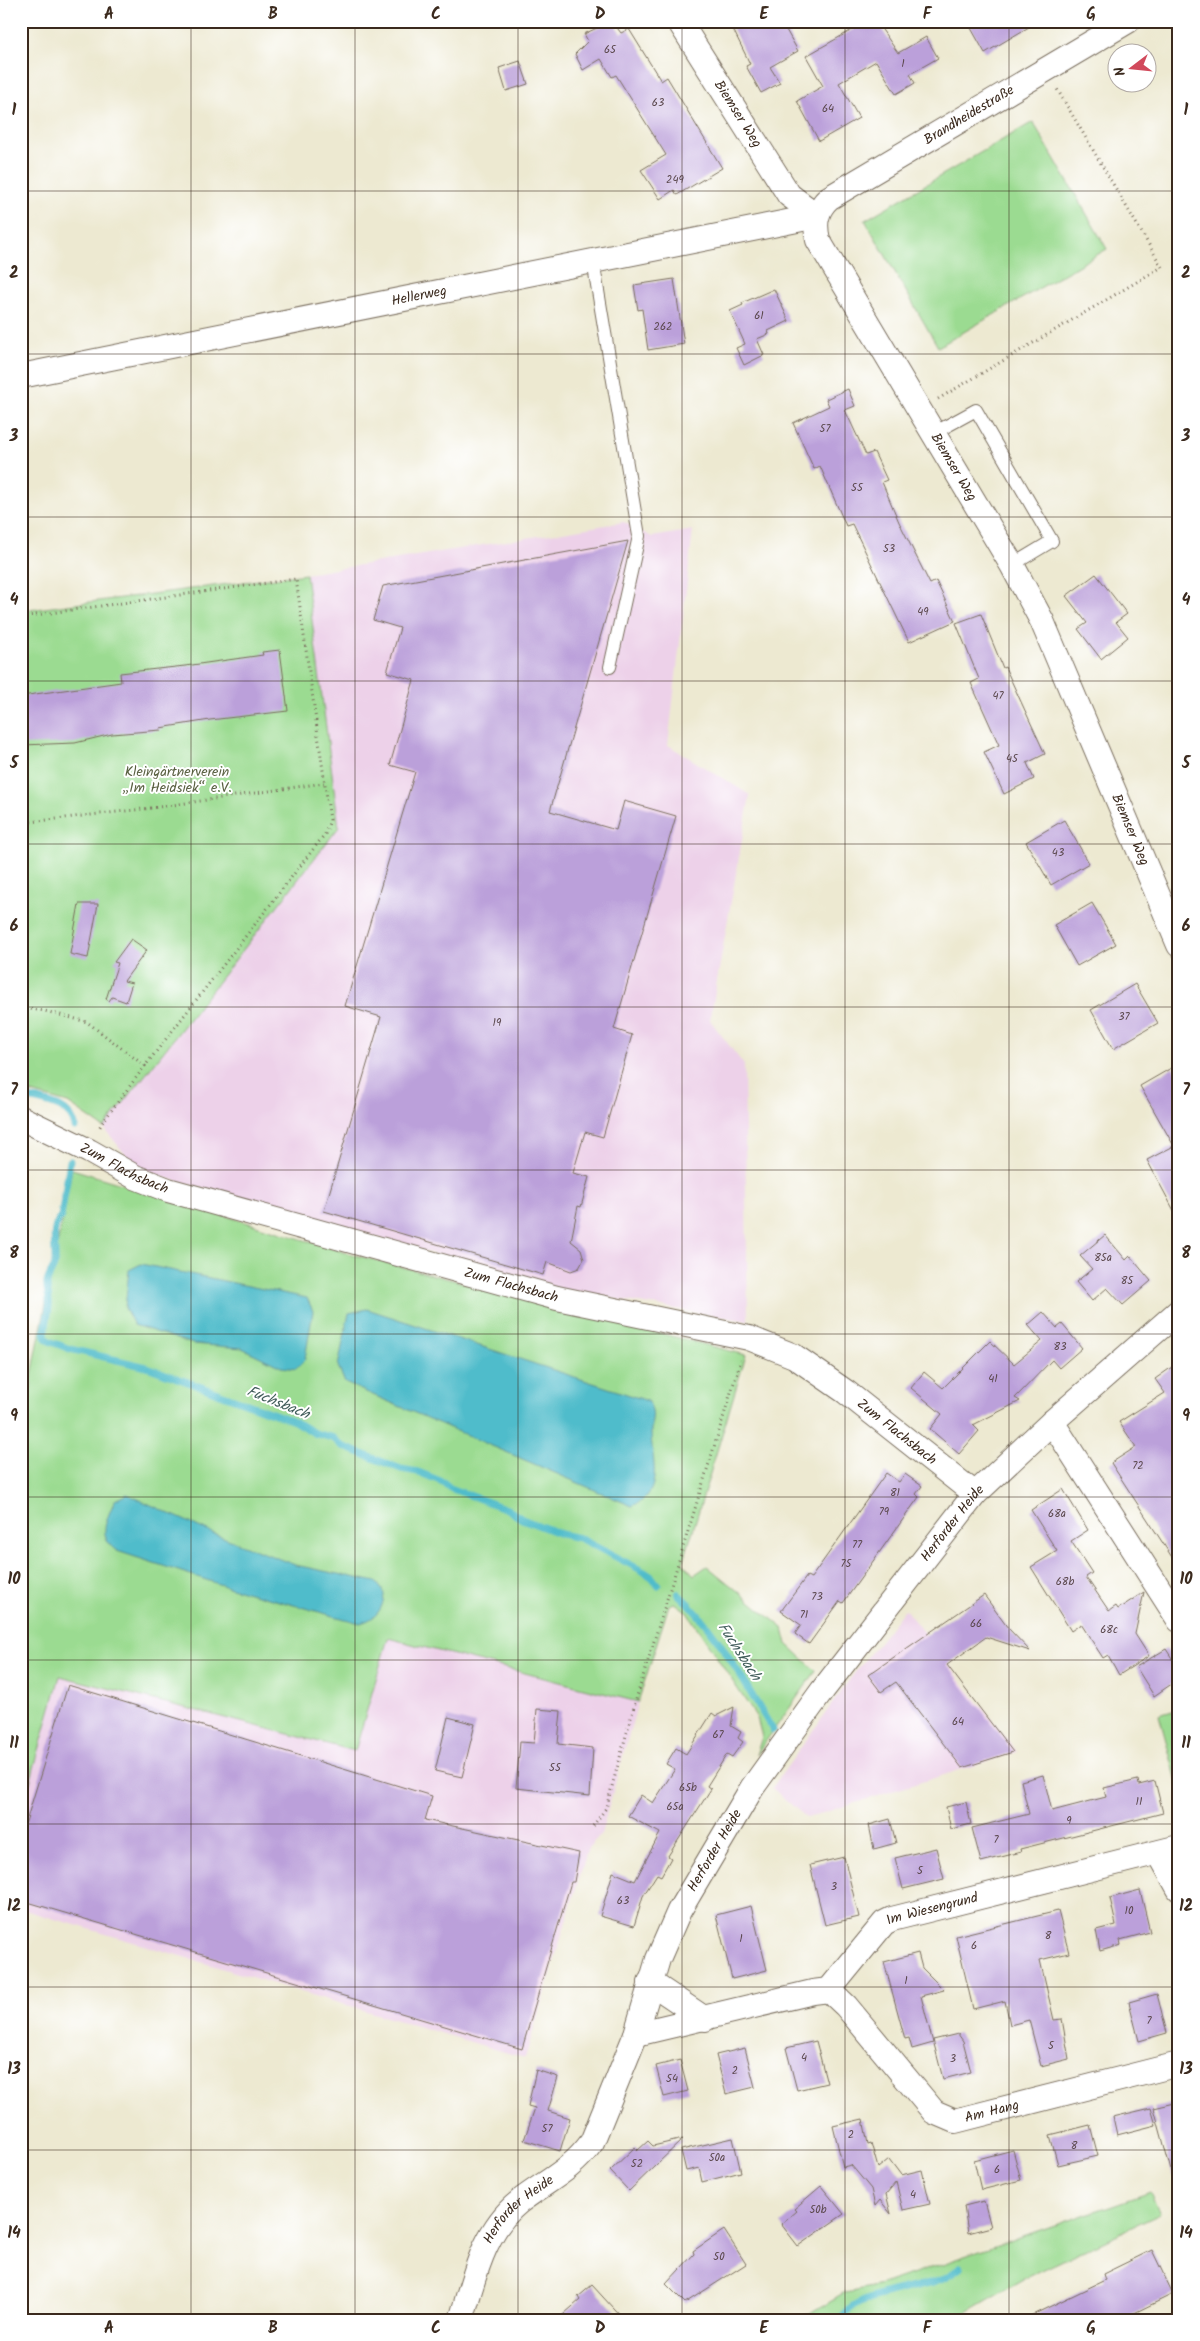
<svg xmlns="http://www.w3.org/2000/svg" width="1200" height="2341" font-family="Kalam,sans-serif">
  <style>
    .built { fill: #edd1e9 }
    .green { fill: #9bdb91; stroke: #6b8258 }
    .water { fill: #50bccb; stroke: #467374 }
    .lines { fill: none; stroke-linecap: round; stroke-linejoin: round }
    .stream { stroke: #50bccb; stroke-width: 7 }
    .building { fill: #bba0da }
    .lane-casing { stroke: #796d5d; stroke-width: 14 }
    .street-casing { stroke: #796d5d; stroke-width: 26 }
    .path { stroke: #796d5d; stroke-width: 3; stroke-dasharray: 1 4; stroke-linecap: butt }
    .lane { stroke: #fff; stroke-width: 12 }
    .street { stroke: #fff; stroke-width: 24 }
    .grid { fill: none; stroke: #3b2a1e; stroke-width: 1; stroke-opacity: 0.55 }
    .labels { text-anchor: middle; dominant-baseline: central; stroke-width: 4; stroke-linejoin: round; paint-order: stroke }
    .number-label { font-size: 11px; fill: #5b484d }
    .street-label { font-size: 14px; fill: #3b2a1e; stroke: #fff }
    .park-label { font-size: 14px; fill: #585f40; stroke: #fff }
    .water-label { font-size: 15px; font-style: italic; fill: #425d5b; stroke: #fff }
    .neatline { fill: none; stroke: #3b2a1e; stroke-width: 2 }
    .grid-label { font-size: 16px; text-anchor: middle; font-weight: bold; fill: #3b2a1e }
  </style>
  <rect width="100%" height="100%" fill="#fff"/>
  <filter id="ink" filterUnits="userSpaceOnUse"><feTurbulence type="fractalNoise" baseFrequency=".02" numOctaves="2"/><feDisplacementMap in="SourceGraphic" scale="10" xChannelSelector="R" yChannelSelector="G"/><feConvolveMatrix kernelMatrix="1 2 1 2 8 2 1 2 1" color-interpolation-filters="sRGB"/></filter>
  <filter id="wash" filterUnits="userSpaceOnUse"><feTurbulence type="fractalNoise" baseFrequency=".0096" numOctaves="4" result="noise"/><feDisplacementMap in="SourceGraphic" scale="20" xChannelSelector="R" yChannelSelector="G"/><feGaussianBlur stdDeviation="1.12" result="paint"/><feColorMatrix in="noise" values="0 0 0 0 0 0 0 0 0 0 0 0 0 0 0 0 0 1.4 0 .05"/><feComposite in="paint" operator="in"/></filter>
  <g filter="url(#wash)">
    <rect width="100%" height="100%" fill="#ede9d1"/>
    <!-- built -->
    <g class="built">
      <path d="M 624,522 L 652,537 L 693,530 L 668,745 L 750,795 L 710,1020 L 744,1065 L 748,1321 L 561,1290 L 138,1170 L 104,1128 L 339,827 L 306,574 Z"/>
      <path d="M 905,1609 L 1017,1752 L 807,1818 L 772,1788 L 850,1679 Z"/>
      <path d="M 388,1638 L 638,1702 L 601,1834 L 588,1848 L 525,2058 L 21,1909 L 21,1814 L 59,1676 L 355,1751 Z"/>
    </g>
    <!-- green -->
    <g class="green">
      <path d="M 1033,122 L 1107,249 L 938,347 L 865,220 Z"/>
      <path d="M 306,574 L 339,827 L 104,1128 L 68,1103 L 21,1090 L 21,611 Z"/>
      <path d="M 72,1169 L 347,1253 L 746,1355 L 683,1563 L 694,1575 L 707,1566 L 783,1628 L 787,1644 L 816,1671 L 756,1755 L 762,1737 L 757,1718 L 686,1611 L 675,1603 L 669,1605 L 638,1702 L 388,1638 L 355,1751 L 60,1676 L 21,1814 L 21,1477 L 33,1370 Z"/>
      <path d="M 1179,1709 L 1179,1789 L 1159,1715 Z"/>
      <path d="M 1150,2192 L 1160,2214 L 1023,2279 L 952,2320 L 798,2320 L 845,2292 L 882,2285 Z"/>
    </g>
    <!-- water -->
    <g class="water">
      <path d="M 141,1264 L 307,1298 L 313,1311 L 305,1359 L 296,1369 L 281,1367 L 242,1348 L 193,1344 L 134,1325 L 125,1308 L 129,1270 Z"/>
      <path d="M 367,1309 L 648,1401 C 656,1415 651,1417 651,1431 C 651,1459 666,1493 632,1506 L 345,1383 L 338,1366 L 349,1313 Z"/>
      <path d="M 127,1494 L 212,1533 L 295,1565 L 376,1582 L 384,1592 C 384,1609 376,1619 360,1623 L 231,1588 L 117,1551 C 96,1537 107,1519 115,1500 Z"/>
    </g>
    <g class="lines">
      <!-- stream -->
      <g class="stream">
        <path d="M 21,1096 C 41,1102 71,1103 75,1127"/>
        <path d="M 70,1161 L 61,1217 C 50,1228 56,1247 55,1261 C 55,1269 48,1275 47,1283 C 46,1291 50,1298 49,1306 C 48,1317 45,1326 45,1337 L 49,1341 L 70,1349 L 147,1367 L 294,1421 L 314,1433 L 333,1438 L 342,1446 L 401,1469 L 418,1472 L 443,1482 L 450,1488 L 507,1509 L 522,1519 L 561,1534 L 579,1538 L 643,1571 L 652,1577 L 658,1585"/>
        <path d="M 678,1594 C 717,1628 745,1686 773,1730"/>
        <path d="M 840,2320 C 854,2294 911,2290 936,2281 C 945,2278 952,2273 960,2267"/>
      </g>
    </g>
    <g id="blocks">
      <!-- building -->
      <g class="building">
        <path d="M 612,21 L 621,33 L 629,29 L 661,81 L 667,77 L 722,168 L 677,195 L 674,190 L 660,199 L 641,170 L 666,155 L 616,75 L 612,77 L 601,59 L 583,70 L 575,54 L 588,41 L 584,34 Z"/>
        <path d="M 729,21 L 781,21 L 798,51 L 770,67 L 780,83 L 761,93 L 746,66 L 750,64 Z"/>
        <path d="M 868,21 L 876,21 L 898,53 L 926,37 L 938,58 L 910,74 L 915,83 L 896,94 L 876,61 L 839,83 L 859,118 L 819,141 L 797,101 L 823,86 L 806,56 Z"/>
        <path d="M 967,21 L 1039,21 L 985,53 Z"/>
        <path d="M 520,61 L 528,84 L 506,91 L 499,68 Z"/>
        <path d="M 674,279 L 684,344 L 648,350 L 642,309 L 638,310 L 634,285 Z"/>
        <path d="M 774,289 L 789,321 L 768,331 L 769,334 L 757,339 L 764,355 L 744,365 L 736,348 L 745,344 L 730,311 L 743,305 L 742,303 Z"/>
        <path d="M 848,389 L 855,406 L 845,410 L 866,455 L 874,452 L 887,480 L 882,482 L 899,522 L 930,584 L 936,581 L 955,621 L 909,642 L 852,524 L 846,526 L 820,466 L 814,469 L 793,423 L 829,406 L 826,399 Z"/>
        <path d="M 628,541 L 550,811 L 616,830 L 624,801 L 676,816 L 614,1029 L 632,1035 L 603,1137 L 585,1132 L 573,1173 L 589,1177 L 581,1207 L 578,1206 L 571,1241 L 581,1249 L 584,1259 L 579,1268 L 571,1271 L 547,1262 L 543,1275 L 324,1211 L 381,1017 L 345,1006 L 415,772 L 390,765 L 414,680 L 387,672 L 400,628 L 373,620 L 383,586 Z"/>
        <path d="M 1096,574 L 1127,614 L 1116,622 L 1128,637 L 1101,659 L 1078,629 L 1087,623 L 1066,596 Z"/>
        <path d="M 981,614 L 1003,668 L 1005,667 L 1045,754 L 1027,763 L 1034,779 L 1004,794 L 984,752 L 999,745 L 971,683 L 979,679 L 956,623 Z"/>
        <path d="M 280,650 L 288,711 L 210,720 L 160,728 L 161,730 L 112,734 L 75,743 L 22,745 L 21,696 L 121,682 L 120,673 L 185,666 L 263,655 L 262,652 Z"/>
        <path d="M 1064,820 L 1089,863 L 1051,885 L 1026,842 Z"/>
        <path d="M 1092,903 L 1116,944 L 1077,966 L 1054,925 Z"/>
        <path d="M 79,904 L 98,904 L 88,958 L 70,954 Z"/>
        <path d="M 131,939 L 147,950 L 124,981 L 132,983 L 126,1002 L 112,997 L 109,1001 L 106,999 L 118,963 L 114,962 Z"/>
        <path d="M 1135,984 L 1158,1023 L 1113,1049 L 1091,1010 Z"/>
        <path d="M 1173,1067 L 1179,1078 L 1179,1220 L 1147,1160 L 1174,1146 L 1140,1086 Z"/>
        <path d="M 1105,1235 L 1126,1260 L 1130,1256 L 1151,1281 L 1123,1305 L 1107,1288 L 1092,1301 L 1076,1282 L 1092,1269 L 1080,1256 Z"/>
        <path d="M 1043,1312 L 1057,1328 L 1062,1324 L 1082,1348 L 1059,1368 L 1052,1360 L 1015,1398 L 1020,1401 L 973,1425 L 979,1431 L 959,1454 L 930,1429 L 942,1414 L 911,1388 L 924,1372 L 943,1388 L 990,1341 L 1014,1364 L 1042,1341 L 1028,1325 Z"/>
        <path d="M 1179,1362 L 1179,1568 L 1111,1463 L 1136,1447 L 1119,1422 L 1165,1393 L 1155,1379 Z"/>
        <path d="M 886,1473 L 899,1482 L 905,1474 L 922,1486 L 916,1494 L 919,1497 L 843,1603 L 840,1601 L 809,1644 L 795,1634 L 801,1625 L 781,1611 L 807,1576 L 811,1578 Z"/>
        <path d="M 1063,1489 L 1088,1530 L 1071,1541 L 1092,1573 L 1086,1577 L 1109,1611 L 1116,1606 L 1118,1609 L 1144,1592 L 1135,1634 L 1149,1656 L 1119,1675 L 1108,1655 L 1103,1658 L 1081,1624 L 1071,1631 L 1031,1567 L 1057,1551 L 1031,1510 Z"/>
        <path d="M 984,1595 L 1008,1628 L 1030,1651 L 986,1637 L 947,1665 L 1013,1752 L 962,1768 L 896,1682 L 881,1692 L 868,1675 Z"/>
        <path d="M 1166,1649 L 1179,1669 L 1179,1679 L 1154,1696 L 1136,1667 Z"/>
        <path d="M 68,1685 L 432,1796 L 425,1820 L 579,1853 L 574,1882 L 571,1882 L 522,2049 L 21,1900 L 21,1838 Z"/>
        <path d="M 734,1707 L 731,1726 L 741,1732 L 738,1738 L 743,1742 L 732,1757 L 727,1754 L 707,1786 L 711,1789 L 668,1856 L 671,1858 L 661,1876 L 657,1874 L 643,1896 L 634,1926 L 600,1916 L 613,1872 L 635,1881 L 660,1833 L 628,1816 L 641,1795 L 653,1803 L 675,1769 L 666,1764 L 676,1748 L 686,1754 L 712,1713 L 716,1716 Z"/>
        <path d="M 537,1709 L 561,1711 L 558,1744 L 593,1748 L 590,1796 L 516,1788 L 520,1742 L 534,1743 Z"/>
        <path d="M 448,1717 L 475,1724 L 462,1777 L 435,1771 Z"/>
        <path d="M 1043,1775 L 1052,1811 L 1106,1797 L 1104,1788 L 1138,1780 L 1139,1785 L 1155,1781 L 1163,1813 L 1020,1849 L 1021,1852 L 981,1862 L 972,1828 L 1029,1814 L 1021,1781 Z"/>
        <path d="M 966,1802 L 971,1824 L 951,1829 L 946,1807 Z"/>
        <path d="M 890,1819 L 896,1843 L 874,1849 L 869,1825 Z"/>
        <path d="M 936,1848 L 944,1879 L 903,1889 L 895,1858 Z"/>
        <path d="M 844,1857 L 859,1917 L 825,1925 L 810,1865 Z"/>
        <path d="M 1140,1890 L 1150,1932 L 1120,1940 L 1121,1945 L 1100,1951 L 1096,1930 L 1116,1925 L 1110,1898 Z"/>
        <path d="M 751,1906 L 767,1970 L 732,1979 L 716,1915 Z"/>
        <path d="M 1058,1911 L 1069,1953 L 1040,1960 L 1054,2020 L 1062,2019 L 1069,2059 L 1041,2066 L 1029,2020 L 1010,2025 L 1005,2001 L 973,2009 L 956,1936 Z"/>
        <path d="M 918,1953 L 922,1968 L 944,1990 L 921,1996 L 933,2043 L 912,2049 L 909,2038 L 905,2039 L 884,1962 Z"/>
        <path d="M 1157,1994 L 1167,2033 L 1139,2041 L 1129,2002 Z"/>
        <path d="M 958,2034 L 963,2041 L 971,2072 L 943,2079 L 933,2040 Z"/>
        <path d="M 816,2041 L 827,2083 L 797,2090 L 786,2048 Z"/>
        <path d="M 745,2048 L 755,2087 L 726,2094 L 716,2055 Z"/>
        <path d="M 680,2060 L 688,2091 L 664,2097 L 656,2066 Z"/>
        <path d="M 536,2070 L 558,2077 L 548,2111 L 570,2118 L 560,2151 L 524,2140 L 535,2108 L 528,2106 Z"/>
        <path d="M 1179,2102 L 1179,2177 L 1173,2178 L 1154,2108 Z"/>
        <path d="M 1151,2108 L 1156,2125 L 1117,2135 L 1113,2117 Z"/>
        <path d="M 863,2119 L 868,2144 L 871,2143 L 878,2168 L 889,2159 L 901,2175 L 922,2170 L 930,2204 L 903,2210 L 896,2182 L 886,2194 L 891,2214 L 880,2200 L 875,2206 L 871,2189 L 851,2165 L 843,2167 L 833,2126 Z"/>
        <path d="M 1090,2125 L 1098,2156 L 1058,2165 L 1050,2135 Z"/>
        <path d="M 733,2138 L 741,2172 L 702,2182 L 699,2168 L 686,2171 L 681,2150 Z"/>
        <path d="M 683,2139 L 629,2191 L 610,2171 L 635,2147 L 638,2150 L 648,2141 L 653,2146 Z"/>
        <path d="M 1013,2150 L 1021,2180 L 981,2190 L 974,2160 Z"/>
        <path d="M 821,2186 L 844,2214 L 798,2246 L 781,2224 L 796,2211 L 794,2209 Z"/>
        <path d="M 984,2201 L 991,2227 L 968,2233 L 964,2206 Z"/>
        <path d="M 724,2230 L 746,2264 L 685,2303 L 666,2284 L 694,2254 L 693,2251 Z"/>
        <path d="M 1152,2250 L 1173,2294 L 1120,2320 L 1022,2320 L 1105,2280 L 1103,2274 Z"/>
        <path d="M 592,2285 L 624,2320 L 557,2320 L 580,2300 L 578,2297 Z"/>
      </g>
    </g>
  </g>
  <g filter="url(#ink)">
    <use href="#blocks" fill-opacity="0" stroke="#796d5d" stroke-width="1"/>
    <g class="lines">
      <!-- lane casing -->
      <g class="lane-casing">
        <g id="lane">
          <path d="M 593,261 L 639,536 L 610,667"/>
          <path d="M 934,433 L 976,410 L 1052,541 L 1012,565"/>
        </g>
      </g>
      <!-- street casing -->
      <g class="street-casing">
        <g id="street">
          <path id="s1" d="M 679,21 L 789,195 L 817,216"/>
          <path id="s2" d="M 1128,21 L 829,198 C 816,210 814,223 818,240 L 1012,565 L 1042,621 L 1179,945"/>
          <path id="s3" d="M 21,376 L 817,216"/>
          <path id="s4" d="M 21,1118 L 89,1151 L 135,1177 L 168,1190 L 557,1298 L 749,1338 L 794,1356 L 846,1392 L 975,1494"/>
          <path d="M 1052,1422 L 1179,1620"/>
          <path d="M 1159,1853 L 1179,1889"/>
          <path d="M 650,1982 L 705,2019"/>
          <path id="s5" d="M 829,1990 L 846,2006 L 934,2112 L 955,2121 L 1179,2064"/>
          <path id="s6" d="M 636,2034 L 813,1992 L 829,1990 L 884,1923 L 892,1919 L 1179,1847"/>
          <path id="s7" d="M 461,2320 C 474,2278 483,2231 519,2202 C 546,2181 571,2171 592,2142 L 636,2034 L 658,1959 L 679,1911 L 752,1788 L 822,1691 L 975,1494 L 1052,1422 L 1179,1311"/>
        </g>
      </g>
      <!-- path -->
      <g class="path">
        <path d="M 938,399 L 1162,267 L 1057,89"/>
        <path d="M 21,617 L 296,579 L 330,820 L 325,834 L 145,1066"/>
        <path d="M 21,823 L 152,808 L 324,783"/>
        <path d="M 21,1008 L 45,1011 L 87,1022 L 145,1066 L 102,1123 L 98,1130"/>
        <path d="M 593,1826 L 606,1808 L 637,1696 L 741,1360"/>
      </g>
      <!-- lane -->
      <use href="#lane" class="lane"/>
      <!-- street -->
      <use href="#street" class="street"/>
    </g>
  </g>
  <!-- grid -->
  <path class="grid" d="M 191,21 L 191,2320M 355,21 L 355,2320M 518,21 L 518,2320M 682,21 L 682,2320M 845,21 L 845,2320M 1009,21 L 1009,2320M 21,191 L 1179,191M 21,354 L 1179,354M 21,517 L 1179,517M 21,681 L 1179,681M 21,844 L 1179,844M 21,1007 L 1179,1007M 21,1170 L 1179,1170M 21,1334 L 1179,1334M 21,1497 L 1179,1497M 21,1660 L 1179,1660M 21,1824 L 1179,1824M 21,1987 L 1179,1987M 21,2150 L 1179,2150"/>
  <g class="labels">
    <!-- number labels -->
    <g class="number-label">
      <text x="610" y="50">65</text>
      <text x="903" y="64">1</text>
      <text x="658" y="103">63</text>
      <text x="828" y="109">64</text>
      <text x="675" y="180">249</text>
      <text x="759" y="316">61</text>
      <text x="663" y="327">262</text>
      <text x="825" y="429">57</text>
      <text x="857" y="488">55</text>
      <text x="889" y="549">53</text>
      <text x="923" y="612">49</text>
      <text x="998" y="696">47</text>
      <text x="1012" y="759">45</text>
      <text x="1058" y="853">43</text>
      <text x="1124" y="1017">37</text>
      <text x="497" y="1023">19</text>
      <text x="1103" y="1258">85a</text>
      <text x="1127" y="1281">85</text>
      <text x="1060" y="1347">83</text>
      <text x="993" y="1379">41</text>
      <text x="1138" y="1466">72</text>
      <text x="895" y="1493">81</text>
      <text x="884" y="1512">79</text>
      <text x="1057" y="1514">68a</text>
      <text x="857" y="1545">77</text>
      <text x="846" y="1564">75</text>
      <text x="1065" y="1582">68b</text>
      <text x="817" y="1597">73</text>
      <text x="804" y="1615">71</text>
      <text x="976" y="1624">66</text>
      <text x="1109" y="1630">68c</text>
      <text x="958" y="1722">64</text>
      <text x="718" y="1735">67</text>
      <text x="555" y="1768">55</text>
      <text x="688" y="1788">65b</text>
      <text x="1139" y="1802">11</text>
      <text x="675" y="1807">65a</text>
      <text x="1069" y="1821">9</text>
      <text x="996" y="1840">7</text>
      <text x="920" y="1871">5</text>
      <text x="834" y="1887">3</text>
      <text x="623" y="1901">63</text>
      <text x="1129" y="1911">10</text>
      <text x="1048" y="1936">8</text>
      <text x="741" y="1939">1</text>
      <text x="974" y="1946">6</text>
      <text x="906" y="1981">1</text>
      <text x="1149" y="2021">7</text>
      <text x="1051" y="2046">5</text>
      <text x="804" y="2058">4</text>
      <text x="953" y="2059">3</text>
      <text x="735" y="2071">2</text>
      <text x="672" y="2079">54</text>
      <text x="547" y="2129">57</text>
      <text x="851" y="2135">2</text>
      <text x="1074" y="2146">8</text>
      <text x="717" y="2158">50a</text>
      <text x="637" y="2164">52</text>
      <text x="997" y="2170">6</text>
      <text x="913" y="2195">4</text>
      <text x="818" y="2210">50b</text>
      <text x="719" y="2257">50</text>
    </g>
    <!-- street labels -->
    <g class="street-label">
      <text stroke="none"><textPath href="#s1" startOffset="110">Biemser Weg</textPath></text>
      <text transform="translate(969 115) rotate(-31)">Brandheidestraße</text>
      <text stroke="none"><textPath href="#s3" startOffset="406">Hellerweg</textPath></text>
      <text stroke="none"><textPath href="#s2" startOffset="658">Biemser Weg</textPath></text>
      <text stroke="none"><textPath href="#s2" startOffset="1062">Biemser Weg</textPath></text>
      <text stroke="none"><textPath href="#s4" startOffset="115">Zum Flachsbach</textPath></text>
      <text stroke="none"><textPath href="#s4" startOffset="520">Zum Flachsbach</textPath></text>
      <text stroke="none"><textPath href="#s4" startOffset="940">Zum Flachsbach</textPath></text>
      <text stroke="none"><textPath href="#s7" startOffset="951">Herforder Heide</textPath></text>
      <text stroke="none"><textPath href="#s7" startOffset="546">Herforder Heide</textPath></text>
      <text stroke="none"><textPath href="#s6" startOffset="335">Im Wiesengrund</textPath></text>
      <text stroke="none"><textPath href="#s5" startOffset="222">Am Hang</textPath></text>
      <text stroke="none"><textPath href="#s7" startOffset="128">Herforder Heide</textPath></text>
    </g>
    <!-- park labels -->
    <g class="park-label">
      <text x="177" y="772">Kleingärtnerverein<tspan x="177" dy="16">„Im Heidsiek“ e.V.</tspan></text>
    </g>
    <!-- water labels -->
    <g class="water-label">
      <text transform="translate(278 1403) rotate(22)">Fuchsbach</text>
      <text transform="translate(739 1652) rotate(57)">Fuchsbach</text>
    </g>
  </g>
  <!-- margin -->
  <rect width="1200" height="2341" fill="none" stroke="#fff" stroke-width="55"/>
  <!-- north arrow -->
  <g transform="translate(1132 68) rotate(254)"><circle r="24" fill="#ffffff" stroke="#b1aaa5"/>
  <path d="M0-4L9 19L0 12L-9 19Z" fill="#d1495b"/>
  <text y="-8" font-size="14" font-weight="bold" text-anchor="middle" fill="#3b2a1e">N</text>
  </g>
  <rect x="28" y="28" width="1144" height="2286" class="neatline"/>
  <g class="grid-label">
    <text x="109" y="19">A</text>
    <text x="273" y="19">B</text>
    <text x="436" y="19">C</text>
    <text x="600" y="19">D</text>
    <text x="764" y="19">E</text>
    <text x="927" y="19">F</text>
    <text x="1091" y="19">G</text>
    <text x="14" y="115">1</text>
    <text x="1186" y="115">1</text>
    <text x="14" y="278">2</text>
    <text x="1186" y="278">2</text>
    <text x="14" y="441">3</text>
    <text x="1186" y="441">3</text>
    <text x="14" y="605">4</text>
    <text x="1186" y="605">4</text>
    <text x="14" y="768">5</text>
    <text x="1186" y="768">5</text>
    <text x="14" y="931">6</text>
    <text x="1186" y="931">6</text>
    <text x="14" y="1095">7</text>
    <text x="1186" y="1095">7</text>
    <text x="14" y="1258">8</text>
    <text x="1186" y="1258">8</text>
    <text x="14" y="1421">9</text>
    <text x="1186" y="1421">9</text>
    <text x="14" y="1584">10</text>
    <text x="1186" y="1584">10</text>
    <text x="14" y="1748">11</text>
    <text x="1186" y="1748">11</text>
    <text x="14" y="1911">12</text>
    <text x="1186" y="1911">12</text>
    <text x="14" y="2074">13</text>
    <text x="1186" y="2074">13</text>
    <text x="14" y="2238">14</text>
    <text x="1186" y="2238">14</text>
    <text x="109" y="2333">A</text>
    <text x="273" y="2333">B</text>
    <text x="436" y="2333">C</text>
    <text x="600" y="2333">D</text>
    <text x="764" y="2333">E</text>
    <text x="927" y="2333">F</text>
    <text x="1091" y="2333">G</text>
  </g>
</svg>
